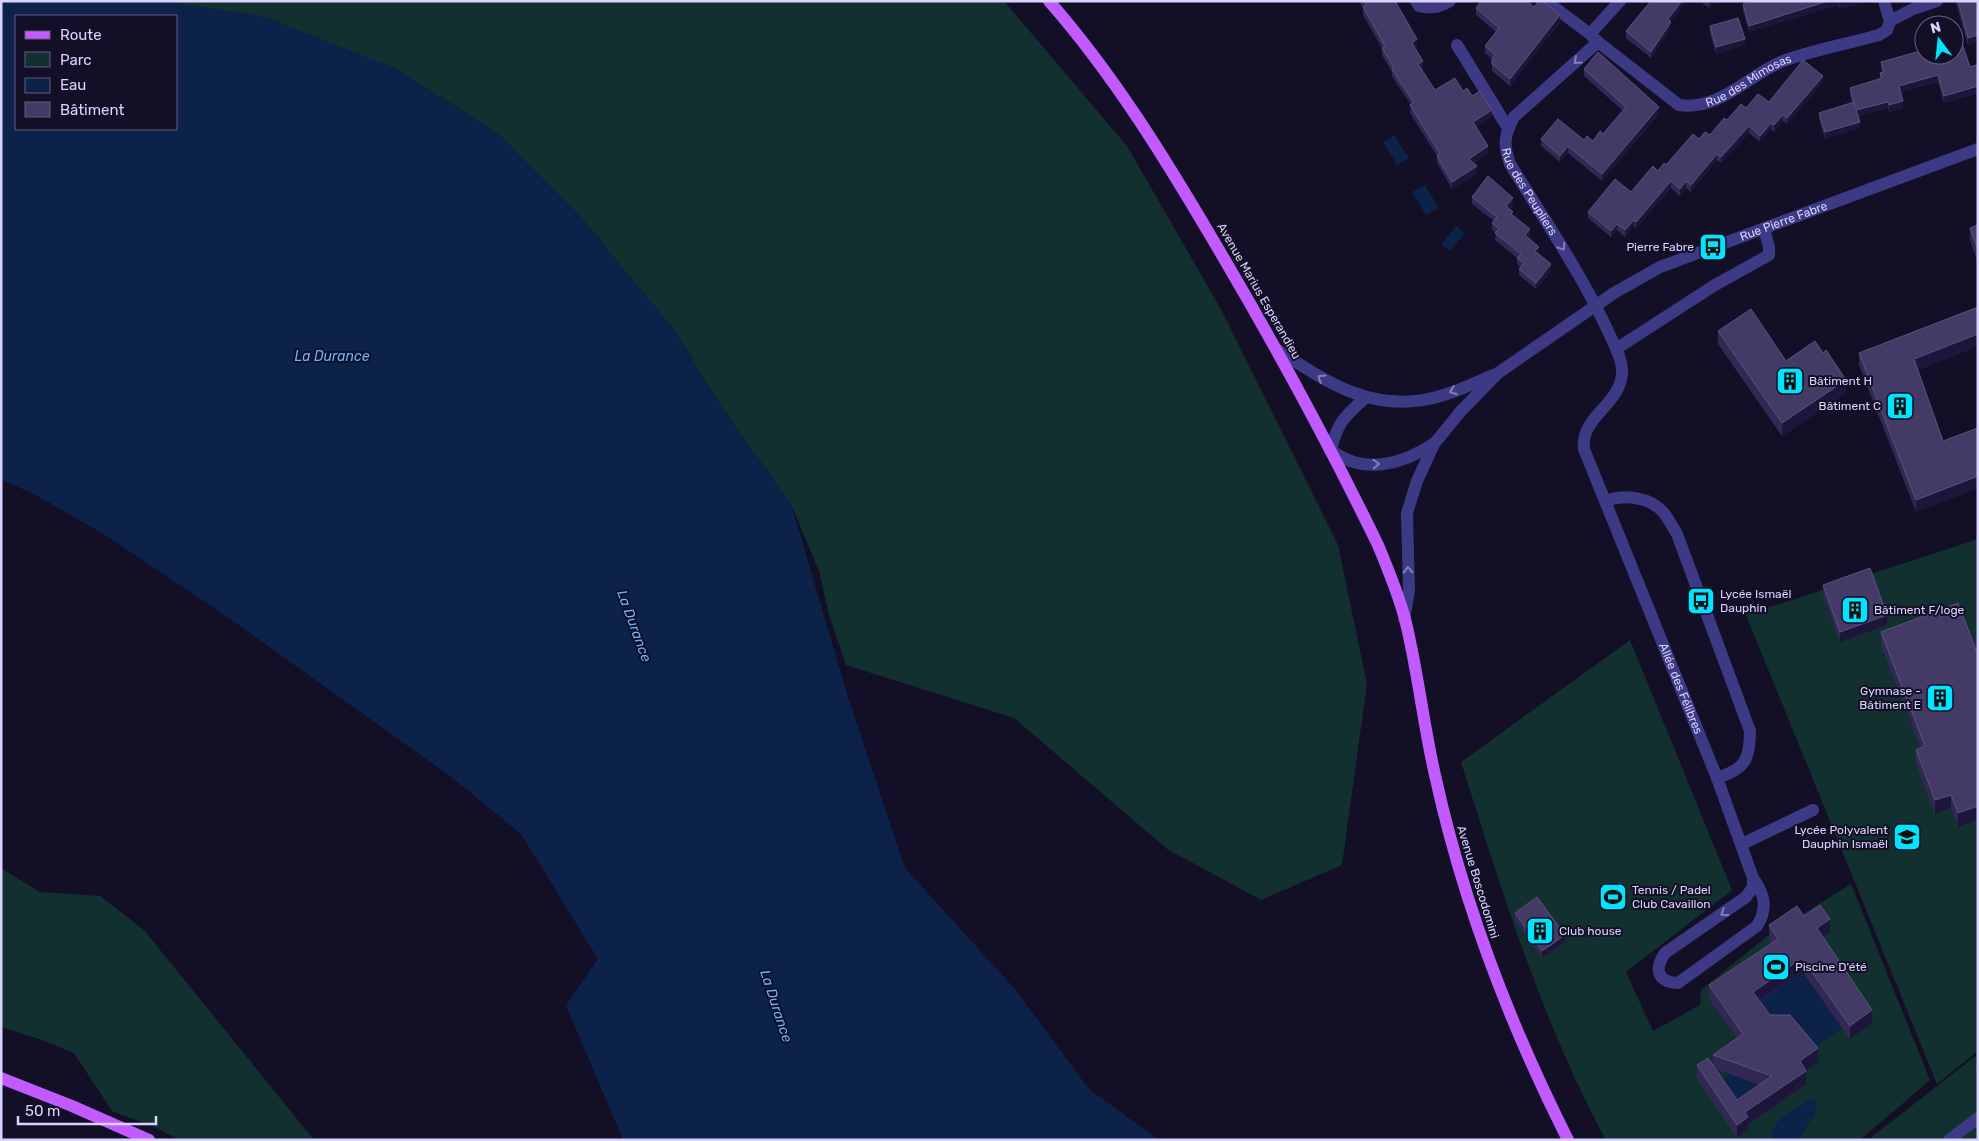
<svg xmlns="http://www.w3.org/2000/svg" width="1979" height="1141" font-family="Rubik,sans-serif">
  <style>
    .green { fill: #12302f }
    .water { fill: #0c2248; fill-rule: evenodd }
    .lines { fill: none; stroke-linecap: round; stroke-linejoin: round }
    .minor { stroke: #3d3a85; stroke-width: 12 }
    .major { stroke: #c25bff; stroke-width: 12 }
    .wall { fill: #312854; fill-rule: evenodd }
    .shaded-wall { fill: #1d163a }
    .building { fill: #433a66; stroke: #5a527e }
    .oneway { stroke: #837fbc }
    .labels { text-anchor: middle; dominant-baseline: central; stroke-width: 4; stroke-linejoin: round; paint-order: stroke }
    .street-label { font-size: 12px; fill: #d9d4ff; stroke: #130f26 }
    .poi-label { font-size: 12px; fill: #d9d4ff; stroke: #130f26; text-anchor: start }
    .water-label { font-size: 14px; font-style: italic; fill: #62b6ff; stroke: #130f26 }
  </style>
  <rect width="100%" height="100%" fill="#130f26"/>
  <!-- green -->
  <g class="green">
    <path d="M 166,1 L 1004,1 L 1127,146 L 1222,311 L 1338,545 L 1367,684 L 1342,865 L 1261,900 L 1167,849 L 1014,718 L 846,665 L 829,615 L 819,571 L 791,504 L 724,411 L 674,330 L 579,215 L 498,134 L 395,68 Z"/>
    <path d="M 1978,539 L 1978,1051 L 1937,1084 L 1746,615 Z"/>
    <path d="M 1630,640 L 1732,890 L 1626,972 L 1653,1031 L 1700,1005 L 1701,990 L 1766,937 L 1851,884 L 1930,1080 L 1860,1140 L 1606,1140 C 1541,1020 1502,891 1461,762 Z"/>
    <path d="M 1,868 L 40,892 L 100,896 L 144,930 L 314,1140 L 179,1140 L 157,1128 L 112,1111 L 74,1053 L 42,1040 L 1,1027 Z"/>
    <path d="M 1978,1054 L 1978,1140 L 1868,1140 Z"/>
  </g>
  <!-- water -->
  <g class="water">
    <path d="M 1,1 L 166,1 L 265,17 L 395,68 L 498,134 L 579,215 L 674,330 L 724,411 L 791,504 L 849,700 L 905,868 L 1014,988 L 1089,1089 L 1159,1140 L 623,1140 L 566,1005 L 598,959 L 521,834 L 450,776 L 226,616 L 102,533 L 32,493 L 1,480 ZM 176,16 L 176,129 L 16,129 L 16,16 Z"/>
    <path d="M 1394,135 L 1409,158 L 1397,165 L 1383,142 Z"/>
    <path d="M 1425,185 L 1439,208 L 1426,215 L 1412,192 Z"/>
    <path d="M 1456,226 L 1465,233 L 1450,251 L 1441,244 Z"/>
    <path d="M 1802,971 L 1842,1028 L 1809,1051 L 1753,1005 Z"/>
    <path d="M 1730,1074 L 1776,1087 L 1737,1113 L 1720,1081 Z"/>
    <path d="M 1809,1100 L 1814,1101 L 1817,1106 L 1814,1115 L 1798,1140 L 1771,1140 C 1771,1119 1793,1110 1809,1100 Z"/>
  </g>
  <g class="lines">
    <!-- minor -->
    <g class="minor">
      <path d="M 1416,1 L 1419,6 C 1430,9 1439,8 1450,1"/>
      <path d="M 1546,1 L 1590,34"/>
      <path id="s1" d="M 1620,1 L 1590,34 L 1598,42 L 1514,117 C 1504,136 1503,144 1510,164 C 1544,219 1581,273 1608,331 C 1614,345 1623,359 1622,374 C 1619,406 1580,417 1584,449 L 1717,778 L 1753,878 C 1765,895 1768,908 1757,926 L 1678,983 C 1657,982 1654,969 1665,953 L 1746,897 L 1753,887 L 1753,878"/>
      <path d="M 1890,21 L 1913,9 L 1937,1"/>
      <path id="s2" d="M 1598,42 L 1679,105 C 1720,111 1748,75 1783,61 C 1813,50 1847,44 1879,35 L 1887,30 L 1890,21 L 1884,1"/>
      <path d="M 1457,45 L 1508,128"/>
      <path d="M 1616,349 L 1715,285 L 1769,255 L 1769,247 L 1764,228"/>
      <path d="M 1278,350 C 1330,385 1378,416 1444,395 C 1461,390 1477,382 1493,375"/>
      <path d="M 1365,398 C 1345,416 1337,423 1331,450 C 1362,475 1402,465 1433,444"/>
      <path d="M 1606,501 C 1624,494 1651,497 1664,513 C 1669,520 1673,527 1677,534 L 1750,731 C 1750,760 1745,769 1717,778"/>
      <path id="s3" d="M 1404,619 L 1409,591 L 1407,513 L 1417,481 L 1434,444 L 1461,411 L 1498,373 L 1614,293 L 1660,267 L 1978,149"/>
      <path d="M 1742,844 L 1813,810"/>
      <path d="M 1949,1140 L 1978,1118"/>
    </g>
    <!-- major -->
    <g class="major">
      <path d="M 1049,1 C 1114,75 1166,160 1216,245 C 1274,343 1328,442 1378,545 C 1388,569 1398,593 1405,619 C 1418,671 1423,723 1435,775 C 1463,903 1509,1023 1568,1140"/>
      <path d="M 1,1078 L 72,1106 L 149,1140"/>
    </g>
  </g>
  <!-- wall -->
  <g class="wall">
    <path d="M 1359,1 L 1395,1 L 1417,47 L 1415,48 L 1423,68 L 1421,69 L 1435,90 L 1463,91 L 1472,96 L 1492,117 L 1476,127 L 1488,154 L 1474,163 L 1477,173 L 1452,189 L 1437,163 L 1437,156 L 1410,113 L 1411,105 L 1392,76 L 1392,72 L 1382,55 L 1382,48 L 1363,15 L 1363,8 Z"/>
    <path d="M 1700,1 L 1715,1 L 1709,8 Z"/>
    <path d="M 1750,1 L 1866,1 L 1866,2 L 1839,9 L 1838,5 L 1749,32 L 1743,10 L 1743,4 Z"/>
    <path d="M 1956,1 L 1978,1 L 1968,45 L 1956,3 Z"/>
    <path d="M 1534,7 L 1560,22 L 1510,86 L 1492,71 L 1492,59 L 1485,53 L 1485,46 L 1496,32 L 1476,15 L 1476,8 Z"/>
    <path d="M 1671,21 L 1671,28 L 1651,58 L 1626,38 L 1626,31 Z"/>
    <path d="M 1710,26 L 1745,45 L 1716,54 L 1710,33 Z"/>
    <path d="M 1881,62 L 1970,67 L 1978,70 L 1978,93 L 1944,103 L 1938,82 L 1900,92 L 1903,108 L 1889,112 L 1888,108 L 1858,116 L 1860,128 L 1825,139 L 1819,119 L 1819,113 L 1852,103 L 1850,94 L 1850,88 L 1880,79 L 1880,73 L 1882,72 L 1881,69 Z"/>
    <path d="M 1584,69 L 1659,114 L 1602,181 L 1568,153 L 1560,162 L 1541,146 L 1541,139 L 1593,141 L 1603,134 L 1623,111 L 1584,76 Z"/>
    <path d="M 1823,82 L 1787,124 L 1783,121 L 1774,132 L 1771,129 L 1760,142 L 1749,133 L 1721,163 L 1717,160 L 1691,192 L 1686,188 L 1680,196 L 1671,188 L 1636,228 L 1634,226 L 1625,237 L 1617,230 L 1611,237 L 1588,218 L 1588,212 L 1631,192 L 1699,139 L 1710,135 L 1746,108 L 1769,102 Z"/>
    <path d="M 1472,197 L 1513,205 L 1510,209 L 1513,216 L 1530,236 L 1528,238 L 1538,254 L 1551,271 L 1536,289 L 1519,275 L 1519,269 L 1520,267 L 1517,264 L 1517,258 L 1495,240 L 1496,233 L 1492,230 L 1492,223 L 1494,221 L 1472,204 Z"/>
    <path d="M 1978,225 L 1978,263 L 1970,240 L 1970,228 Z"/>
    <path d="M 1718,331 L 1786,361 L 1823,353 L 1846,393 L 1782,436 L 1718,344 Z"/>
    <path d="M 1978,346 L 1918,370 L 1943,441 L 1978,428 L 1978,488 L 1916,512 L 1859,365 L 1859,353 Z"/>
    <path d="M 1823,585 L 1887,625 L 1840,642 L 1823,595 Z"/>
    <path d="M 1881,632 L 1978,655 L 1958,827 L 1951,808 L 1935,814 L 1916,763 L 1916,750 L 1921,748 L 1881,645 Z"/>
    <path d="M 1515,913 L 1565,942 L 1542,958 L 1515,920 Z"/>
    <path d="M 1804,916 L 1830,932 L 1823,937 L 1872,1023 L 1850,1039 L 1802,971 L 1760,1001 L 1770,1015 L 1818,1062 L 1806,1070 L 1806,1084 L 1748,1124 L 1748,1130 L 1737,1138 L 1697,1079 L 1697,1065 L 1713,1064 L 1713,1055 L 1737,1038 L 1709,999 L 1709,985 L 1772,943 L 1769,938 L 1769,925 ZM 1716,1069 L 1749,1081 L 1759,1085 L 1737,1100 Z"/>
    <path d="M 1978,1064 L 1978,1073 L 1976,1072 L 1976,1065 Z"/>
  </g>
  <!-- shaded-wall -->
  <g class="shaded-wall">
    <path d="M 1682,1 L 1688,1 L 1668,25 L 1668,19 Z"/>
    <path d="M 1709,1 L 1715,1 L 1709,8 Z"/>
    <path d="M 1828,1 L 1838,1 L 1838,5 L 1749,32 L 1749,26 Z"/>
    <path d="M 1844,1 L 1866,1 L 1866,2 L 1839,9 L 1839,3 Z"/>
    <path d="M 1560,15 L 1560,22 L 1510,86 L 1510,79 Z"/>
    <path d="M 1671,22 L 1671,28 L 1651,58 L 1651,52 Z"/>
    <path d="M 1978,35 L 1978,42 L 1968,45 L 1968,38 Z"/>
    <path d="M 1417,39 L 1417,47 L 1412,50 L 1412,43 Z"/>
    <path d="M 1745,39 L 1745,45 L 1716,54 L 1716,47 Z"/>
    <path d="M 1423,61 L 1423,68 L 1418,71 L 1418,64 Z"/>
    <path d="M 1938,75 L 1938,82 L 1899,93 L 1899,86 Z"/>
    <path d="M 1823,76 L 1823,82 L 1787,124 L 1787,118 Z"/>
    <path d="M 1978,86 L 1978,93 L 1944,103 L 1944,96 Z"/>
    <path d="M 1903,101 L 1903,108 L 1889,112 L 1889,105 Z"/>
    <path d="M 1888,102 L 1888,108 L 1856,117 L 1856,110 Z"/>
    <path d="M 1659,107 L 1659,114 L 1602,181 L 1602,174 Z"/>
    <path d="M 1492,110 L 1492,117 L 1473,129 L 1473,122 Z"/>
    <path d="M 1783,115 L 1783,121 L 1774,132 L 1774,125 Z"/>
    <path d="M 1860,122 L 1860,128 L 1825,139 L 1825,132 Z"/>
    <path d="M 1771,123 L 1771,129 L 1760,142 L 1760,136 Z"/>
    <path d="M 1749,126 L 1749,133 L 1721,163 L 1721,157 Z"/>
    <path d="M 1488,146 L 1488,154 L 1469,166 L 1469,159 Z"/>
    <path d="M 1568,146 L 1568,153 L 1560,162 L 1560,156 Z"/>
    <path d="M 1717,154 L 1717,160 L 1691,192 L 1691,185 Z"/>
    <path d="M 1477,166 L 1477,173 L 1452,189 L 1452,182 Z"/>
    <path d="M 1671,181 L 1671,188 L 1636,228 L 1636,222 Z"/>
    <path d="M 1686,181 L 1686,188 L 1680,196 L 1680,189 Z"/>
    <path d="M 1513,198 L 1513,205 L 1506,212 L 1506,206 Z"/>
    <path d="M 1634,220 L 1634,226 L 1625,237 L 1625,230 Z"/>
    <path d="M 1617,224 L 1617,230 L 1611,237 L 1611,231 Z"/>
    <path d="M 1530,229 L 1530,236 L 1525,242 L 1525,235 Z"/>
    <path d="M 1539,247 L 1539,254 L 1535,258 L 1535,251 Z"/>
    <path d="M 1551,264 L 1551,271 L 1536,289 L 1536,283 Z"/>
    <path d="M 1978,334 L 1978,346 L 1914,372 L 1914,359 Z"/>
    <path d="M 1846,380 L 1846,393 L 1782,436 L 1782,423 Z"/>
    <path d="M 1978,476 L 1978,488 L 1916,512 L 1916,500 Z"/>
    <path d="M 1887,615 L 1887,625 L 1840,642 L 1840,632 Z"/>
    <path d="M 1951,795 L 1951,808 L 1935,814 L 1935,800 Z"/>
    <path d="M 1978,806 L 1978,819 L 1958,827 L 1958,813 Z"/>
    <path d="M 1830,919 L 1830,932 L 1817,941 L 1817,928 Z"/>
    <path d="M 1565,935 L 1565,942 L 1542,958 L 1542,951 Z"/>
    <path d="M 1802,958 L 1802,971 L 1753,1005 L 1753,992 Z"/>
    <path d="M 1872,1010 L 1872,1023 L 1850,1039 L 1850,1026 Z"/>
    <path d="M 1818,1048 L 1818,1062 L 1800,1075 L 1800,1061 Z"/>
    <path d="M 1806,1071 L 1806,1084 L 1748,1124 L 1748,1130 L 1737,1138 L 1737,1125 L 1745,1112 Z"/>
  </g>
  <!-- building -->
  <g class="building">
    <path d="M 1364,1 L 1395,1 L 1417,39 L 1412,43 L 1423,61 L 1418,64 L 1435,90 L 1455,78 L 1463,91 L 1467,88 L 1472,96 L 1480,91 L 1492,110 L 1473,122 L 1488,146 L 1469,159 L 1477,166 L 1452,182 L 1437,156 L 1440,154 L 1410,105 L 1414,103 L 1392,69 L 1394,68 L 1382,48 L 1385,46 L 1363,7 L 1366,5 Z"/>
    <path d="M 1481,1 L 1527,1 L 1534,7 L 1539,1 L 1542,1 L 1560,15 L 1510,79 L 1492,64 L 1492,59 L 1495,55 L 1485,46 L 1499,28 L 1476,8 Z"/>
    <path d="M 1651,1 L 1682,1 L 1668,19 L 1671,22 L 1651,52 L 1626,31 Z"/>
    <path d="M 1750,1 L 1828,1 L 1749,26 L 1743,4 Z"/>
    <path d="M 1958,1 L 1978,1 L 1978,35 L 1968,38 Z"/>
    <path d="M 1738,18 L 1745,39 L 1716,47 L 1710,26 Z"/>
    <path d="M 1961,40 L 1970,67 L 1976,65 L 1978,70 L 1978,86 L 1944,96 L 1938,75 L 1899,86 L 1903,101 L 1889,105 L 1888,102 L 1856,110 L 1860,122 L 1825,132 L 1819,113 L 1854,102 L 1855,106 L 1850,88 L 1882,78 L 1880,73 L 1884,72 L 1881,62 L 1924,50 L 1924,55 L 1954,55 L 1954,42 Z"/>
    <path d="M 1598,52 L 1659,107 L 1602,174 L 1568,146 L 1560,156 L 1541,139 L 1558,119 L 1584,140 L 1587,136 L 1593,141 L 1600,131 L 1603,134 L 1626,107 L 1584,69 Z"/>
    <path d="M 1803,60 L 1823,76 L 1787,118 L 1783,115 L 1774,125 L 1771,123 L 1760,136 L 1749,126 L 1721,157 L 1717,154 L 1691,185 L 1686,181 L 1680,189 L 1671,181 L 1636,222 L 1634,220 L 1625,230 L 1617,224 L 1611,231 L 1588,212 L 1615,179 L 1631,192 L 1653,166 L 1658,171 L 1664,163 L 1666,165 L 1693,134 L 1699,139 L 1705,132 L 1710,135 L 1724,118 L 1727,120 L 1741,104 L 1746,108 L 1758,94 L 1769,102 Z"/>
    <path d="M 1488,176 L 1513,198 L 1506,206 L 1513,212 L 1511,214 L 1530,229 L 1525,235 L 1539,247 L 1535,251 L 1551,264 L 1536,283 L 1519,269 L 1524,263 L 1517,258 L 1521,254 L 1495,233 L 1499,229 L 1492,223 L 1497,217 L 1472,197 Z"/>
    <path d="M 1978,225 L 1978,250 L 1970,228 Z"/>
    <path d="M 1978,307 L 1978,334 L 1914,359 L 1943,441 L 1978,428 L 1978,476 L 1916,500 L 1859,353 Z"/>
    <path d="M 1751,309 L 1786,361 L 1815,341 L 1823,353 L 1826,350 L 1846,380 L 1782,423 L 1718,331 Z"/>
    <path d="M 1870,568 L 1887,615 L 1840,632 L 1823,585 Z"/>
    <path d="M 1958,603 L 1978,655 L 1978,806 L 1958,813 L 1951,795 L 1935,800 L 1916,750 L 1925,746 L 1881,632 Z"/>
    <path d="M 1537,897 L 1565,935 L 1542,951 L 1515,913 Z"/>
    <path d="M 1820,905 L 1830,919 L 1817,928 L 1872,1010 L 1850,1026 L 1802,958 L 1753,992 L 1770,1015 L 1790,1015 L 1818,1048 L 1800,1061 L 1806,1071 L 1745,1112 L 1748,1117 L 1737,1125 L 1697,1065 L 1708,1058 L 1737,1100 L 1772,1076 L 1713,1055 L 1743,1034 L 1709,985 L 1778,939 L 1769,925 L 1797,906 L 1804,916 Z"/>
  </g>
  <!-- one-way arrows -->
  <defs><path id="oneway-chevron" d="M-2-3.5L2.5 0L-2 3.5" fill="none" stroke-width="1.6" stroke-linecap="round" stroke-linejoin="round" transform="scale(1.25)"/></defs>
  <g class="oneway">
    <use href="#oneway-chevron" transform="translate(1577 61) rotate(138)"/>
    <use href="#oneway-chevron" transform="translate(1562 247) rotate(58)"/>
    <use href="#oneway-chevron" transform="translate(1321 378) rotate(-148)"/>
    <use href="#oneway-chevron" transform="translate(1453 391) rotate(159)"/>
    <use href="#oneway-chevron" transform="translate(1376 464) rotate(-2)"/>
    <use href="#oneway-chevron" transform="translate(1408 570) rotate(-92)"/>
    <use href="#oneway-chevron" transform="translate(1724 913) rotate(146)"/>
  </g>
  <!-- icons -->
  <defs>
    <g id="bus-square" transform="scale(1.4375)"><rect x="-9" y="-9" width="18" height="18" rx="4" fill="#00e5ff" stroke="#130f26"/><path d="M-5-6H5V4H4V6H2V4H-2V6H-4V4H-5ZM-3.5-4V0h7V-4ZM-3.5 1.2v1.5H-2V1.2ZM2 1.2v1.5H3.5V1.2Z" fill="#111"/></g>
    <g id="building-square" transform="scale(1.4375)"><rect x="-9" y="-9" width="18" height="18" rx="4" fill="#00e5ff" stroke="#130f26"/><path d="M-4-6H4V6H1V3H-1V6H-4ZM-2.5-4.3h1.7v1.8h-1.7ZM.8-4.3h1.7v1.8H.8ZM-2.5-1h1.7V.8h-1.7ZM.8-1h1.7V.8H.8Z" fill="#111"/></g>
    <g id="school-square" transform="scale(1.4375)"><rect x="-9" y="-9" width="18" height="18" rx="4" fill="#00e5ff" stroke="#130f26"/><path d="M0-5L7-2L0 1L-7-2ZM-4 1L0 2.5L4 1V4Q0 6-4 4Z" fill="#111"/></g>
    <g id="stadium-square" transform="scale(1.4375)"><rect x="-9" y="-9" width="18" height="18" rx="4" fill="#00e5ff" stroke="#130f26"/><path d="M0-5a6.5 5 0 1 0 0 10a6.5 5 0 1 0 0-10ZM-3.5-1.8h7v3.6h-7Z" fill="#111"/></g>
  </defs>
  <g fill-rule="evenodd">
    <use href="#bus-square" x="1713" y="247"/>
    <use href="#building-square" x="1790" y="381"/>
    <use href="#building-square" x="1900" y="406"/>
    <use href="#bus-square" x="1701" y="601"/>
    <use href="#building-square" x="1855" y="610"/>
    <use href="#building-square" x="1940" y="698"/>
    <use href="#school-square" x="1907" y="837"/>
    <use href="#stadium-square" x="1613" y="897"/>
    <use href="#building-square" x="1540" y="931"/>
    <use href="#stadium-square" x="1776" y="967"/>
  </g>
  <g class="labels">
    <!-- street labels -->
    <g class="street-label">
      <text stroke="none"><textPath href="#s2" startOffset="178">Rue des Mimosas</textPath></text>
      <text stroke="none"><textPath href="#s1" startOffset="251">Rue des Peupliers</textPath></text>
      <text stroke="none"><textPath href="#s3" startOffset="602">Rue Pierre Fabre</textPath></text>
      <text transform="translate(1259 291) rotate(60)">Avenue Marius Esperandieu</text>
      <text stroke="none"><textPath href="#s1" startOffset="802">Allée des Félibres</textPath></text>
      <text transform="translate(1478 882) rotate(73)">Avenue Boscodomini</text>
    </g>
    <!-- poi labels -->
    <g class="poi-label">
      <text x="1694" y="247" text-anchor="end">Pierre Fabre</text>
      <text x="1809" y="381">Bâtiment H</text>
      <text x="1881" y="406" text-anchor="end">Bâtiment C</text>
      <text x="1720" y="594">Lycée Ismaël<tspan x="1720" dy="14">Dauphin</tspan></text>
      <text x="1874" y="610">Bâtiment F/loge</text>
      <text x="1921" y="691" text-anchor="end">Gymnase -<tspan x="1921" dy="14">Bâtiment E</tspan></text>
      <text x="1888" y="830" text-anchor="end">Lycée Polyvalent<tspan x="1888" dy="14">Dauphin Ismaël</tspan></text>
      <text x="1632" y="890">Tennis / Padel<tspan x="1632" dy="14">Club Cavaillon</tspan></text>
      <text x="1559" y="931">Club house</text>
      <text x="1795" y="967">Piscine D'été</text>
    </g>
    <!-- water labels -->
    <g class="water-label">
      <text x="332" y="356">La Durance</text>
      <text transform="translate(634 626) rotate(70)">La Durance</text>
      <text transform="translate(776 1006) rotate(72)">La Durance</text>
    </g>
  </g>
  <!-- border -->
  <rect width="1979" height="1141" fill="none" stroke="#d9d4ff" stroke-width="5"/>
  <!-- legend -->
  <rect x="15" y="15" width="162" height="115" fill="#130f26" stroke="#625e7d"/>
  <rect x="25" y="31" width="25" height="8" fill="#c25bff" stroke="#625e7d"/>
  <text x="60" y="40" font-size="15" fill="#d9d4ff">Route</text>
  <rect x="25" y="52" width="25" height="15" fill="#12302f" stroke="#625e7d"/>
  <text x="60" y="65" font-size="15" fill="#d9d4ff">Parc</text>
  <rect x="25" y="78" width="25" height="15" fill="#0c2248" stroke="#625e7d"/>
  <text x="60" y="90" font-size="15" fill="#d9d4ff">Eau</text>
  <rect x="25" y="102" width="25" height="15" fill="#433a66" stroke="#625e7d"/>
  <text x="60" y="115" font-size="15" fill="#d9d4ff">Bâtiment</text>
  <!-- north arrow -->
  <g transform="translate(1939 40) rotate(345)"><circle r="24" fill="#130f26" stroke="#625e7d"/>
  <path d="M0-4L9 19L0 12L-9 19Z" fill="#00e5ff"/>
  <text y="-8" font-size="14" font-weight="bold" text-anchor="middle" fill="#d9d4ff">N</text>
  </g>
  <!-- scale -->
  <path d="M18 1116v8h138v-8" fill="none" stroke="#d9d4ff" stroke-width="2.5"/>
  <text x="25" y="1116" font-size="15" fill="#d9d4ff" stroke="#130f26" stroke-width="4" paint-order="stroke">50 m</text>
</svg>
